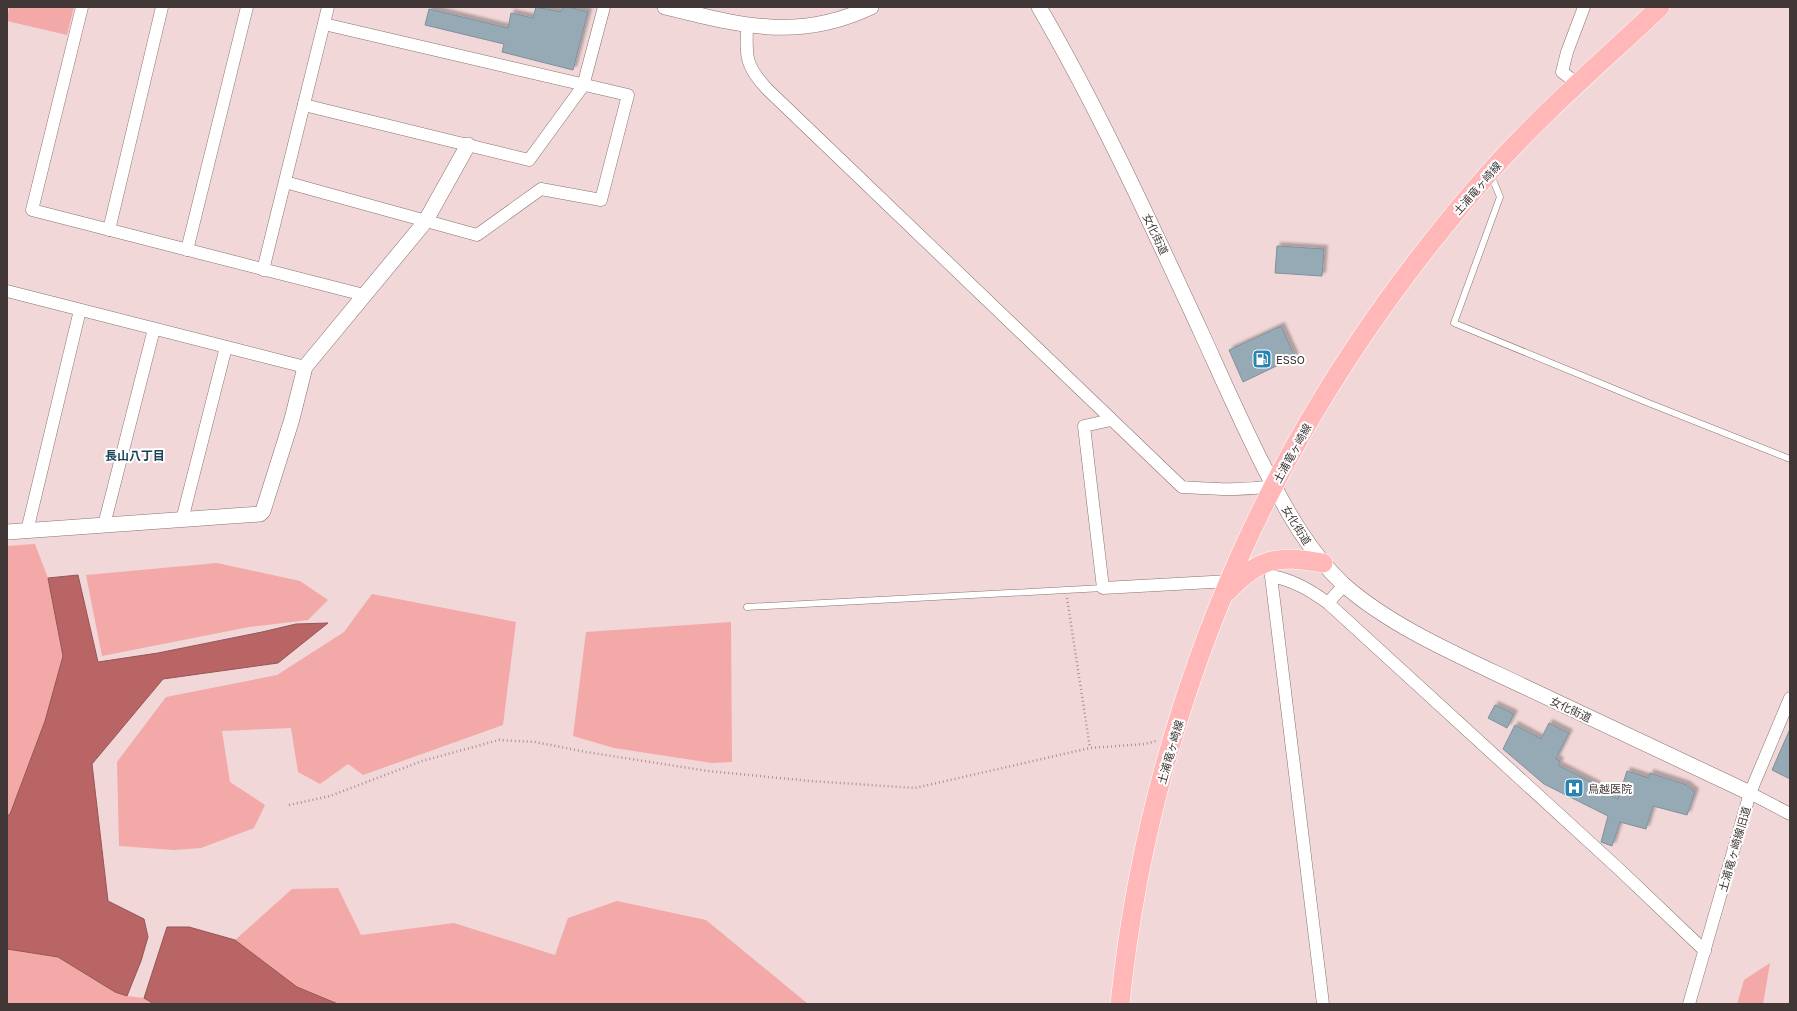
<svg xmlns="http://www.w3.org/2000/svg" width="1797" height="1011" font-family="'Golos Text','Noto Sans JP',sans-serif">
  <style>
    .green { fill: #f2a9a8 }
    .water { fill: #b96465; stroke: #955657 }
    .building { fill: #96aab6; stroke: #7e919d; filter: url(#shadow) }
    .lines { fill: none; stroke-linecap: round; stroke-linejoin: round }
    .service-casing { stroke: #887271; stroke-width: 7 }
    .minor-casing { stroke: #887271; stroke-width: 13 }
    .tertiary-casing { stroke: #887271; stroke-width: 16 }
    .primary-casing { stroke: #fff; stroke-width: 20 }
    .path { stroke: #a59292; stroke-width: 2.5; stroke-dasharray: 1 3; stroke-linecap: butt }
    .service { stroke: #fff; stroke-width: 6 }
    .minor { stroke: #fff; stroke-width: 12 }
    .tertiary { stroke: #fff; stroke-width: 15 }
    .primary { stroke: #ffb7b8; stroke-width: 19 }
    .labels { text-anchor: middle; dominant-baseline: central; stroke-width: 4; stroke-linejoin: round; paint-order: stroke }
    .street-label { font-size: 11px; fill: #413737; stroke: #fff }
    .poi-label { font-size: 11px; fill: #413737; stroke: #fff; text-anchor: start }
    .neighbourhood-label { font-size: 12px; font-weight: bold; fill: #184359; stroke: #fff }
  </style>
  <defs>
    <filter id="shadow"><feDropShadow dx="3.5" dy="-3.5" stdDeviation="1" flood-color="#0004"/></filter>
  </defs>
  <rect width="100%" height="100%" fill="#f1d7d7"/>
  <!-- green -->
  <g class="green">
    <path d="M 9,7 L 74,7 L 67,35 L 7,21 Z"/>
    <path d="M 35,544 L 48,578 L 63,656 L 45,721 L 9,815 L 7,816 L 7,546 Z"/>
    <path d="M 217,563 L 300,581 L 328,600 L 308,620 L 249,627 L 102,656 L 86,575 Z"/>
    <path d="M 372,594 L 516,622 L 503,725 L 363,775 L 348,764 L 320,784 L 298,772 L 291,728 L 222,731 L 230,782 L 265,805 L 254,828 L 201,848 L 174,850 L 119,846 L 117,762 L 166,697 L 277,675 L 344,632 Z"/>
    <path d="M 731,622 L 732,762 L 712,763 L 614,748 L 573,736 L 586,632 Z"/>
    <path d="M 338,888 L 361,935 L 454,923 L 555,955 L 568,918 L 617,901 L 706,920 L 808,1004 L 338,1004 L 297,987 L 235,940 L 292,889 Z"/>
    <path d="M 7,949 L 58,957 L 115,992 L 127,996 L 144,998 L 154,1004 L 7,1004 Z"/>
    <path d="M 1770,963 L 1763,1004 L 1737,1004 L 1744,980 Z"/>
  </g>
  <!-- water -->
  <g class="water">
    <path d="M 78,575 L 98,662 L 158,653 L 262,632 L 296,624 L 328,623 L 278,663 L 163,679 L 92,764 L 108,901 L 144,919 L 148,937 L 141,961 L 127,996 L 115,992 L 58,957 L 7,949 L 7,816 L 10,814 L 45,721 L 63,656 L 48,578 Z"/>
    <path d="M 167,927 L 189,927 L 235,940 L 297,987 L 338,1004 L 154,1004 L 144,998 Z"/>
  </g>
  <!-- building -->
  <g class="building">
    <path d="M 536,7 L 561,12 L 563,7 L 568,7 L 588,12 L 573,70 L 502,52 L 504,44 L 425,25 L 429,9 L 508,28 L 511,13 L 533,18 Z"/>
    <path d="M 1277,246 L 1324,249 L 1322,276 L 1275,273 Z"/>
    <path d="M 1281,326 L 1295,357 L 1243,382 L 1229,350 Z"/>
    <path d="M 1495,705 L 1514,714 L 1507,728 L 1488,718 Z"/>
    <path d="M 1549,723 L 1569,733 L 1556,759 L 1560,761 L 1558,765 L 1597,785 L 1596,788 L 1618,799 L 1627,771 L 1649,778 L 1650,773 L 1687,785 L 1695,792 L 1687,815 L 1653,806 L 1646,829 L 1620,822 L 1612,846 L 1601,842 L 1608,816 L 1544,784 L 1503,749 L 1515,725 L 1541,739 Z"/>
    <path d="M 1790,729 L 1790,779 L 1772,770 Z"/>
  </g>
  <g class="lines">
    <!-- service casing -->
    <g class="service-casing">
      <g id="service">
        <path d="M 1491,175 L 1500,197 L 1454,323 L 1646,402 L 1790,459"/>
        <path d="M 747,607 L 1103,588"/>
      </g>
    </g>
    <!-- minor casing -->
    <g class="minor-casing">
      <g id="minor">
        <path d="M 82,7 L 32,210 L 364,295"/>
        <path d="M 747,26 C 746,57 745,65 767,89 L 1182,487 C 1215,489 1240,491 1274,486"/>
        <path d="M 1578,84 L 1562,72 L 1567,52 L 1584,7"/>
        <path d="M 304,105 L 529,160 L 583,86 L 604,7"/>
        <path d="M 285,182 L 477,235 L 541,189 L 601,200 L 628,95 L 324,24"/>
        <path d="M 109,230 L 162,7"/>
        <path d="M 187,250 L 247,7"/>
        <path d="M 263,270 L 328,7"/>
        <path d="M 7,291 L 305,367"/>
        <path d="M 1111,420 L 1084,426 L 1103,588 L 1230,581"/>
        <path d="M 182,520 L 226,347"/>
        <path d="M 104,525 L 154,329"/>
        <path d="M 27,531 L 80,310"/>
        <path d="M 1328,603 L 1344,585"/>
        <path d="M 1750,793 L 1790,814"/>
        <path d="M 1323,1004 L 1271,576 C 1293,580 1310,590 1328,603 L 1620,870 L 1705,951"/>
        <path d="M 1689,1004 L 1750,793 L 1790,698"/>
      </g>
    </g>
    <!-- tertiary casing -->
    <g class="tertiary-casing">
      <g id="tertiary">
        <path d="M 665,7 C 740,25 797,42 871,7"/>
        <path d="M 1039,7 C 1100,112 1150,222 1201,332 C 1222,378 1242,424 1265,469 C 1286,510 1309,552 1343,584 C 1391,627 1464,658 1523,686 C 1598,722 1674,757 1750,793"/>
        <path d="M 7,532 L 260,514 L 263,511 L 292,419 L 305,367 L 425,222 L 468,145"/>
      </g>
    </g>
    <!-- primary casing -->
    <g class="primary-casing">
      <g id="primary">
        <path d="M 1227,592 C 1260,557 1277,555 1323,563"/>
        <path d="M 1120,1004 C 1140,806 1203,608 1301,435 C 1354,342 1418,254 1488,174 C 1541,114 1602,62 1660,7"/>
      </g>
    </g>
    <!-- path -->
    <g class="path">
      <path d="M 1067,598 L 1090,748"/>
      <path d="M 289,805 L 330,796 L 422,761 L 499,740 L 535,742 L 586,752 L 708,771 L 810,781 L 915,788 L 1090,748 L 1145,744 L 1156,741"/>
    </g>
    <!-- service -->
    <use href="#service" class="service"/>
    <!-- minor -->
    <use href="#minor" class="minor"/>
    <!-- tertiary -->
    <use href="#tertiary" class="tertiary"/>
    <!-- primary -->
    <use href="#primary" class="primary"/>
  </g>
  <!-- icons -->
  <defs>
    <g id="fuel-square" transform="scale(1)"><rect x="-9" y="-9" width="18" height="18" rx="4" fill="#2885b2" stroke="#fff"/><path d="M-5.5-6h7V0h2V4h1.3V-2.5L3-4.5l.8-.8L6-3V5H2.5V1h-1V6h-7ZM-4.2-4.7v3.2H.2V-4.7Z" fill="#fff"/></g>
    <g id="hospital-square" transform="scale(1)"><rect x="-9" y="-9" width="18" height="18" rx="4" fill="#2885b2" stroke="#fff"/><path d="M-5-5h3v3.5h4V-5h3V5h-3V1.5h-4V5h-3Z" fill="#fff"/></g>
  </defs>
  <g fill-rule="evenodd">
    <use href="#fuel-square" x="1262" y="359"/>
    <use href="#hospital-square" x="1574" y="788"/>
  </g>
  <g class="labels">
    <!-- street labels -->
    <g class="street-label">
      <text transform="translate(1477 188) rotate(-49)">土浦竜ヶ崎線</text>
      <text transform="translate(1156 234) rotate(65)">女化街道</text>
      <text transform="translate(1292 453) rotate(-61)">土浦竜ヶ崎線</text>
      <text transform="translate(1297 525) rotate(58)">女化街道</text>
      <text transform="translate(1571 709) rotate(25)">女化街道</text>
      <text transform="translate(1170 752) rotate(-74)">土浦竜ヶ崎線</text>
      <text transform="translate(1734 849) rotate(-74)">土浦竜ヶ崎線旧道</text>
    </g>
    <!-- poi labels -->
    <g class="poi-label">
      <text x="1276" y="359">ESSO</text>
      <text x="1588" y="788">鳥越医院</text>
    </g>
    <!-- neighbourhood labels -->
    <g class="neighbourhood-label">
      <text x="135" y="455">長山八丁目</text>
    </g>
  </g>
  <!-- border -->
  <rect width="1797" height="1011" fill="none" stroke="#413737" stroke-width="16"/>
</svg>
